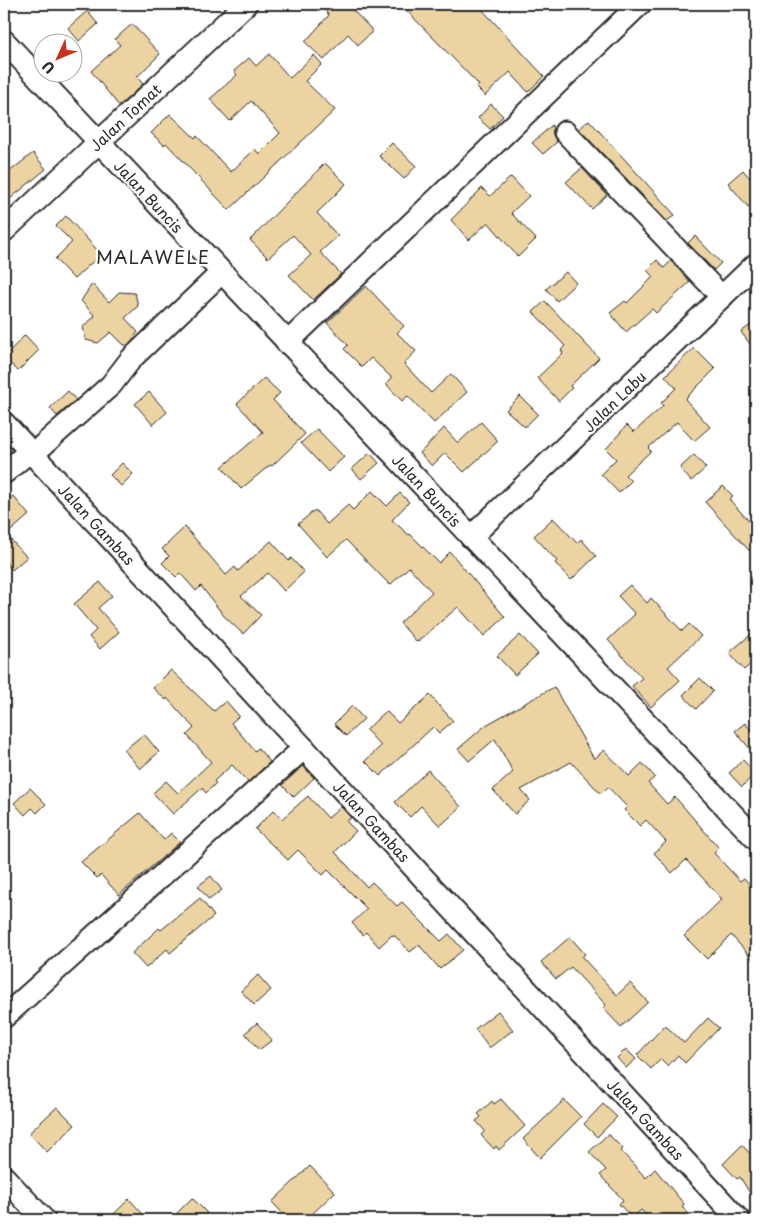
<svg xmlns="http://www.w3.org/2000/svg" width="760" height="1224" font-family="'Playpen Sans',sans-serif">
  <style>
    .building { fill: #ecd3a2; stroke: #2b2b2b }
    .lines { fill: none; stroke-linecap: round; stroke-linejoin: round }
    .minor-casing { stroke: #2b2b2b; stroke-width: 25 }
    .minor { stroke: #fff; stroke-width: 21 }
    .labels { text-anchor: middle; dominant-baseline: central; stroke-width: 4.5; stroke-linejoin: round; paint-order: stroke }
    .street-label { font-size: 15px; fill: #2b2b2b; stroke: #fff }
    .quarter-label { font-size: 18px; letter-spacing: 1px; fill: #2b2b2b; stroke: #fff }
  </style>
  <rect width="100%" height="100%" fill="#fff"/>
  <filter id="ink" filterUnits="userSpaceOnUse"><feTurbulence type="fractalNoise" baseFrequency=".02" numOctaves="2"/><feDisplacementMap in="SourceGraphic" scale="10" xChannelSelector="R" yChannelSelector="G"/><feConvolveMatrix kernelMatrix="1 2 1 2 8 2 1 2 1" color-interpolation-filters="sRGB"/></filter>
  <g filter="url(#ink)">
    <!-- building -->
    <g class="building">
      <path d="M 319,4 L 347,4 L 373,31 L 358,45 L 348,34 L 324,60 L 305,42 L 329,15 Z"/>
      <path d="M 414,4 L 477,4 L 544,76 L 528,92 L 510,72 L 485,96 L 476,87 L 479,85 L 407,11 Z"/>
      <path d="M 87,11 L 98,24 L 79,41 L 68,28 Z"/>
      <path d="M 132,24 L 160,54 L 137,77 L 143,84 L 119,106 L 91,71 L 120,45 L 115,39 Z"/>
      <path d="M 269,54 L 290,78 L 314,55 L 322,64 L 305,81 L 335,110 L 229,210 L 166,143 L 164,145 L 151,133 L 170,114 L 195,138 L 197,136 L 231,172 L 255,149 L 259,154 L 280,133 L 251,101 L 230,121 L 210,99 L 237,75 L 234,71 L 249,58 L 256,66 Z"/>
      <path d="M 491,104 L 503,116 L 490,129 L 478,118 Z"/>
      <path d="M 589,120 L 675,215 L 667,221 L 579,129 Z"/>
      <path d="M 552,125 L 553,135 L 557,142 L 543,154 L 532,143 Z"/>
      <path d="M 392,143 L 416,166 L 404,179 L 379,156 Z"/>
      <path d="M 33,153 L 46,169 L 4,204 L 4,176 Z"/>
      <path d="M 325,163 L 346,184 L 317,213 L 338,236 L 320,252 L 341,274 L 313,300 L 289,275 L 311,255 L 293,235 L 268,258 L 250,240 Z"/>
      <path d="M 582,168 L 607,195 L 592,209 L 566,182 Z"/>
      <path d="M 743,170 L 756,185 L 756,200 L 748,207 L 728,183 Z"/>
      <path d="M 511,177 L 529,196 L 511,213 L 536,239 L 518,257 L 488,222 L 469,240 L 451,220 L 482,188 L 490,196 Z"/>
      <path d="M 66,216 L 101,254 L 74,279 L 55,259 L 72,242 L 56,226 Z"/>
      <path d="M 695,236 L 721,263 L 714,270 L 688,243 Z"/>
      <path d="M 657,260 L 664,268 L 671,261 L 690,282 L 656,313 L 652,309 L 626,332 L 610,313 L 625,301 L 627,303 L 653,277 L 647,270 Z"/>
      <path d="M 566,272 L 576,283 L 557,301 L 546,289 Z"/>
      <path d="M 92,284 L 109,302 L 119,292 L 135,293 L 138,306 L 125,318 L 138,332 L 128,345 L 124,345 L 111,332 L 98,343 L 86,340 L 83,327 L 95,316 L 81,301 Z"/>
      <path d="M 366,286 L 404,326 L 397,333 L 416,351 L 404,364 L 431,393 L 451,374 L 467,392 L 434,423 L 408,396 L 402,401 L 386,384 L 392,378 L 371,358 L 362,367 L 344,349 L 348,345 L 327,323 Z"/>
      <path d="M 545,301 L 599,358 L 570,386 L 572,388 L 559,401 L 537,378 L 563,353 L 561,350 L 565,346 L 533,312 Z"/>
      <path d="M 756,321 L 756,352 L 741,332 Z"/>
      <path d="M 25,335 L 39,350 L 18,371 L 4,357 Z"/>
      <path d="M 694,348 L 715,369 L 685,399 L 710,427 L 694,441 L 677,422 L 648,448 L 651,451 L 625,475 L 631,481 L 619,493 L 601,474 L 616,459 L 606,449 L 627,425 L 634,432 L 663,406 L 661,403 L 676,388 L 665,376 Z"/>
      <path d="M 264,378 L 280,393 L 273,400 L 305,434 L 272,466 L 270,465 L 241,489 L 222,467 L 263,432 L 237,404 Z"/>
      <path d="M 68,391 L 76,400 L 57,416 L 50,408 Z"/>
      <path d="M 149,392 L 167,412 L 153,425 L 135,404 Z"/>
      <path d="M 520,396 L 538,414 L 525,427 L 506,410 Z"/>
      <path d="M 481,422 L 498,441 L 464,472 L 445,453 L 432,466 L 420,453 L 444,428 L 458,443 Z"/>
      <path d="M 317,429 L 344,457 L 328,472 L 301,443 Z"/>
      <path d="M 370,453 L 379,463 L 361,479 L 352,469 Z"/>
      <path d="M 694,455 L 706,468 L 691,481 L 680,468 Z"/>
      <path d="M 122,463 L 133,474 L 121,486 L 110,475 Z"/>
      <path d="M 723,486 L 733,496 L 729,499 L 756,529 L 756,558 L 705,502 Z"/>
      <path d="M 372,491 L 387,506 L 400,493 L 409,502 L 392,520 L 409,535 L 410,534 L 439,563 L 450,552 L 505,617 L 484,636 L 458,607 L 417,642 L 400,623 L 432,592 L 409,567 L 390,585 L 346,540 L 327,557 L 298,524 L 315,510 L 327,524 L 348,505 L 353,510 Z"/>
      <path d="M 13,496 L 29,515 L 4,537 L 4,504 Z"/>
      <path d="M 553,518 L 577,543 L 581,539 L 596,556 L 571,580 L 555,563 L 557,561 L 534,536 Z"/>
      <path d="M 185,527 L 226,575 L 235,567 L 238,571 L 271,541 L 289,561 L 291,558 L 304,572 L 284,591 L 268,573 L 241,596 L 261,615 L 243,634 L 224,616 L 201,586 L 196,591 L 180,573 L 176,577 L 162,563 L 169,556 L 162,549 Z"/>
      <path d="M 10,539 L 27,557 L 12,570 L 4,560 L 4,545 Z"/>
      <path d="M 100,582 L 112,596 L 98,608 L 119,632 L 100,649 L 89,637 L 96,630 L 74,604 Z"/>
      <path d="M 630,585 L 647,603 L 651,598 L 682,631 L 689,624 L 701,636 L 668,667 L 680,680 L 651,707 L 632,686 L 642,678 L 608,640 L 635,614 L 618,596 Z"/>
      <path d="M 756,630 L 756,659 L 744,670 L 729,653 Z"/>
      <path d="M 520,635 L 538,654 L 515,675 L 497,656 Z"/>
      <path d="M 171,670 L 214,711 L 226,701 L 239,716 L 231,723 L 255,751 L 258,748 L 270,762 L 248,782 L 232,765 L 214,781 L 216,783 L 206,793 L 202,788 L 173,814 L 153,793 L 166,781 L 178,793 L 211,762 L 187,735 L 194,728 L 167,698 L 166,700 L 153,688 Z"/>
      <path d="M 700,678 L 713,691 L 696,709 L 683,695 Z"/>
      <path d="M 554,687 L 594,759 L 604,750 L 629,776 L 642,763 L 655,777 L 648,783 L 667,804 L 675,797 L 719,848 L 714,853 L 740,881 L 744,878 L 756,891 L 756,963 L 731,935 L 707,959 L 684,936 L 722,899 L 686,860 L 672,873 L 654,853 L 666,842 L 646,820 L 640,826 L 624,810 L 627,807 L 608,787 L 601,794 L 571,762 L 521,790 L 530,800 L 515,814 L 493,790 L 513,772 L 495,739 L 469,761 L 458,749 L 486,725 Z"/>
      <path d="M 430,695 L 453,721 L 439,733 L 433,727 L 380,776 L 365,761 L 381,746 L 366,730 L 386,711 L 398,723 Z"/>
      <path d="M 352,706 L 364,719 L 346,736 L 334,724 Z"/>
      <path d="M 745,723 L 756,736 L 756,756 L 735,731 Z"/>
      <path d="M 144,734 L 159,752 L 140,769 L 124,750 Z"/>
      <path d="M 743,760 L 755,773 L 742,787 L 729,773 Z"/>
      <path d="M 303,766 L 314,778 L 294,797 L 282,785 Z"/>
      <path d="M 428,770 L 461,807 L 440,826 L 421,806 L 410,817 L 395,802 Z"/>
      <path d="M 30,788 L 46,804 L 37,813 L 32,808 L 25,815 L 14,803 Z"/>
      <path d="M 308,796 L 328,818 L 341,807 L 351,818 L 346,821 L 356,831 L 335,852 L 367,887 L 372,882 L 397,906 L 402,902 L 441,941 L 449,934 L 463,950 L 440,969 L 419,945 L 410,952 L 395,936 L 392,935 L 379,947 L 366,932 L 363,935 L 352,923 L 367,909 L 328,870 L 323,875 L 298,850 L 288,860 L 255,829 L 274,810 L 282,819 Z"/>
      <path d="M 140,813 L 164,840 L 171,833 L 180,842 L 119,895 L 101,875 L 97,878 L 81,862 Z"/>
      <path d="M 211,876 L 222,890 L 209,900 L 198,886 Z"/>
      <path d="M 200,898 L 214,916 L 170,953 L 167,949 L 146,968 L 132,953 L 159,928 L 161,930 Z"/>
      <path d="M 570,937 L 585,954 L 582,957 L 617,995 L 630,983 L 648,1002 L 621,1027 L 603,1008 L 606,1005 L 571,967 L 556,979 L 541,962 Z"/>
      <path d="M 258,975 L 271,990 L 254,1005 L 241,991 Z"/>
      <path d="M 498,1011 L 513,1030 L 489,1048 L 475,1029 Z"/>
      <path d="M 708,1018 L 719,1028 L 685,1063 L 678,1055 L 668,1066 L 661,1059 L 651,1069 L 637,1055 L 665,1025 L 684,1043 Z"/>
      <path d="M 257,1023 L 272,1040 L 259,1050 L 245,1033 Z"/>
      <path d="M 626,1049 L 636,1059 L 626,1068 L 617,1058 Z"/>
      <path d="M 501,1099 L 525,1126 L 499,1150 L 496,1146 L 494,1149 L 481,1135 L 485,1131 L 476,1121 L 481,1117 L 478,1114 L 492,1101 L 494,1104 Z"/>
      <path d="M 564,1100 L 581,1117 L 540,1158 L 523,1139 Z"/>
      <path d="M 603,1104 L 617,1117 L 597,1137 L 584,1124 Z"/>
      <path d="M 57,1107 L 75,1125 L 47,1152 L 29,1133 Z"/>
      <path d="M 608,1134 L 623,1149 L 621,1151 L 646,1178 L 655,1169 L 684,1204 L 682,1207 L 695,1220 L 651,1220 L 641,1210 L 632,1218 L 619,1204 L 623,1200 L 600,1175 L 606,1170 L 589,1152 Z"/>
      <path d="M 742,1145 L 756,1160 L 756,1203 L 740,1177 L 737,1179 L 723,1164 Z"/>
      <path d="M 310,1166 L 335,1192 L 306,1220 L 289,1220 L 272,1202 Z"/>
      <path d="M 192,1198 L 207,1213 L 200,1220 L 170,1220 Z"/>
      <path d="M 129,1199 L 142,1213 L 134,1220 L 108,1220 Z"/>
    </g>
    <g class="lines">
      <!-- minor casing -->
      <g class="minor-casing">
        <g id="minor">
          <path d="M 4,41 L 756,839"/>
          <path d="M 565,132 L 722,297"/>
          <path d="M 4,231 L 246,4"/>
          <path d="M 287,343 L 640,4"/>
          <path d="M 4,423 L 739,1220"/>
          <path d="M 33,454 L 111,385 L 131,359 L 221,273"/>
          <path d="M 4,473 L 30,451"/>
          <path d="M 471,537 L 756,264"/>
          <path d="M 4,1017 L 304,748"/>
          <path d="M 4,1177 L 44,1220"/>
        </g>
      </g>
      <!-- minor -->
      <use href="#minor" class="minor"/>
    </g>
  </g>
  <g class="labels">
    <!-- street labels -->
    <g class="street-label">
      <text transform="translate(125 117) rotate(-43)">Jalan Tomat</text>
      <text transform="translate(149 196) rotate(47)">Jalan Buncis</text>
      <text transform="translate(614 401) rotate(-44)">Jalan Labu</text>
      <text transform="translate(427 490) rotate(47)">Jalan Buncis</text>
      <text transform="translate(97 524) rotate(47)">Jalan Gambas</text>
      <text transform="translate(372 821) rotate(47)">Jalan Gambas</text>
      <text transform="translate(646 1119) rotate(47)">Jalan Gambas</text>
    </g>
    <!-- quarter labels -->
    <g class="quarter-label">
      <text x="153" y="256">MALAWELE</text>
    </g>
  </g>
  <!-- margin -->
  <rect width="760" height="1224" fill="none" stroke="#fff" stroke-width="20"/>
  <rect x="10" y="10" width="740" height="1204" fill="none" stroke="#2b2b2b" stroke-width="2" filter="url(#ink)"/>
  <!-- north arrow -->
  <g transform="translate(58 58) rotate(226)"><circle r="24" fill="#ffffff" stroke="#aaaaaa"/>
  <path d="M0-4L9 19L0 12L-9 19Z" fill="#c8321e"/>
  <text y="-8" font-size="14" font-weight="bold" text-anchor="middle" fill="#2b2b2b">U</text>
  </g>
</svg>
